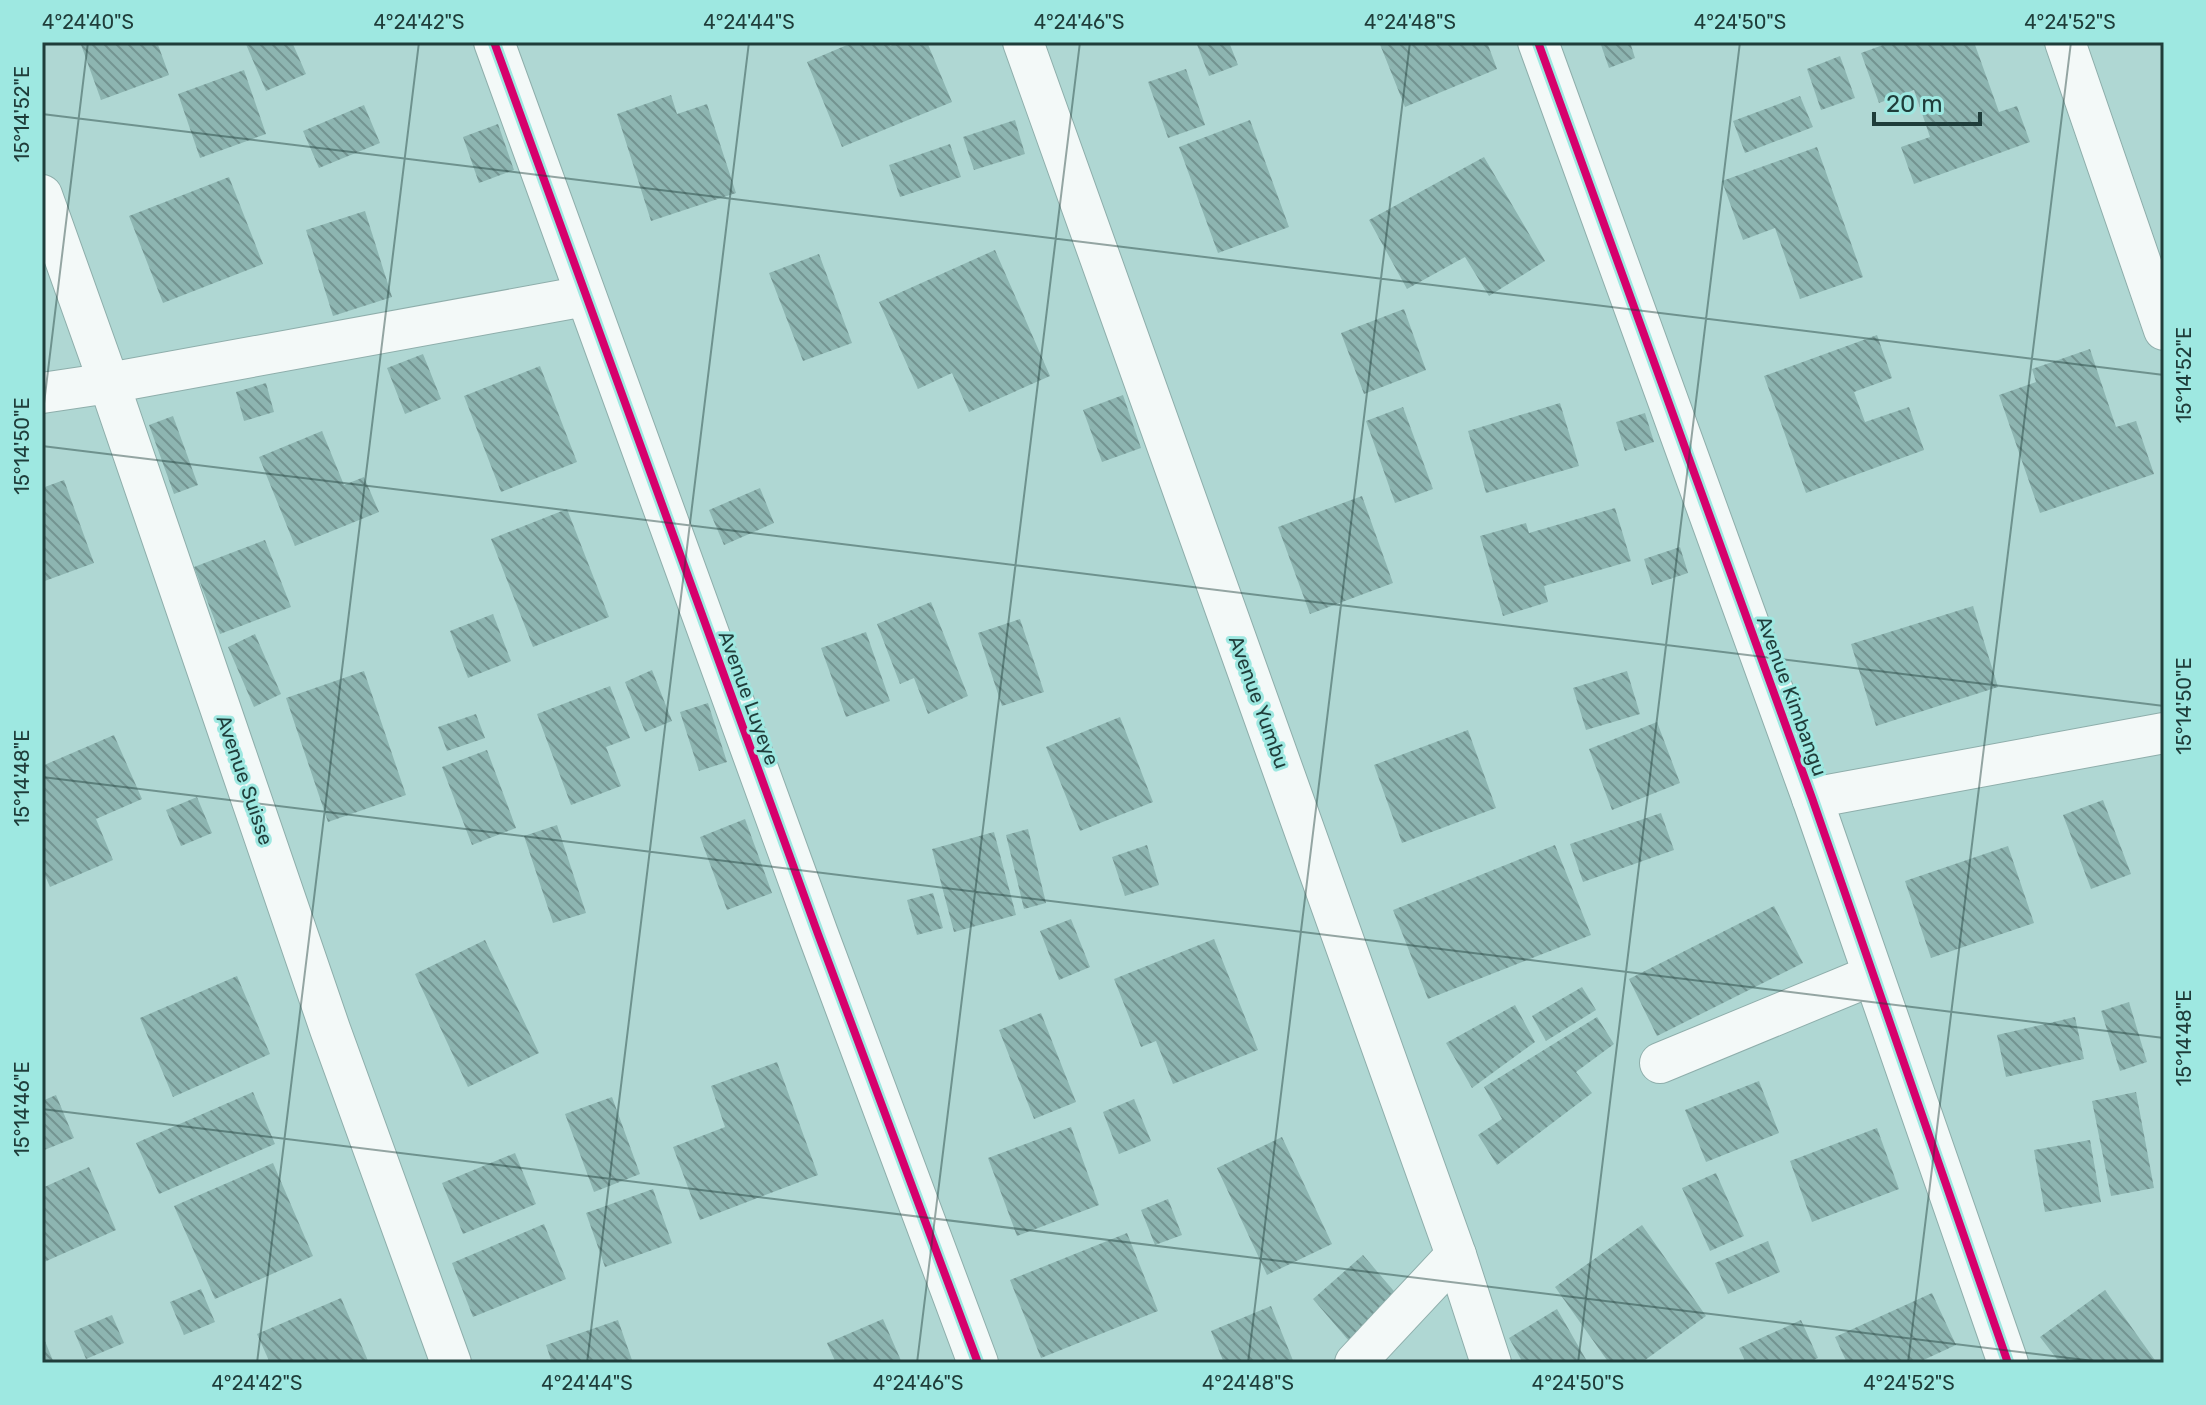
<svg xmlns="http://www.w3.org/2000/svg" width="2206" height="1405" font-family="Rubik,sans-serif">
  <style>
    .building { fill: url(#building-back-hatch) }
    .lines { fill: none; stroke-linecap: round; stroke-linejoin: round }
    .minor-casing { stroke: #8eaeab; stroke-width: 42 }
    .minor { stroke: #f3f9f8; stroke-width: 40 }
    .cycleway-casing { stroke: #9ee8e1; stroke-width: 13 }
    .cycleway { stroke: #d6006c; stroke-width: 8 }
    .ticks { fill: none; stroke: #1f3d3a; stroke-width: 2; stroke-opacity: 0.45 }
    .labels { text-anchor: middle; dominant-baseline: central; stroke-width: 6; stroke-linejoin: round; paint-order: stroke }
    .street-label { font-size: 20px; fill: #1f3d3a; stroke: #9ee8e1 }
    .neatline { fill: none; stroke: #1f3d3a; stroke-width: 3 }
    .ticks-label { font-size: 20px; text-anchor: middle; fill: #1f3d3a }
  </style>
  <defs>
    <pattern id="building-back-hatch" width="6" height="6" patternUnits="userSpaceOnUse" patternTransform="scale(2)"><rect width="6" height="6" fill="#8db5b1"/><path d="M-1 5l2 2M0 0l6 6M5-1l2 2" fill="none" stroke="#739491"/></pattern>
  </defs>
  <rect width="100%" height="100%" fill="#afd7d3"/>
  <!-- building -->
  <g class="building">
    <path d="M 80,42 L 157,42 L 169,75 L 101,100 Z"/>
    <path d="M 245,42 L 292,42 L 306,74 L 266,91 Z"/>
    <path d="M 854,42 L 888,42 L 890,46 L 899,42 L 927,42 L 952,102 L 842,147 L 807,62 Z"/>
    <path d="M 1196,42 L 1229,42 L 1238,65 L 1209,76 Z"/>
    <path d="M 1379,42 L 1487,42 L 1497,69 L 1405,107 Z"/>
    <path d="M 1600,42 L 1630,42 L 1635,58 L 1609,68 Z"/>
    <path d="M 1891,42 L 1974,42 L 1999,112 L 2017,106 L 2030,142 L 1914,184 L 1901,147 L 1930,137 L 1914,90 L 1879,103 L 1861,53 Z"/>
    <path d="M 1840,56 L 1855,98 L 1821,110 L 1807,69 Z"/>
    <path d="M 1186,69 L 1205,125 L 1168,138 L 1148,82 Z"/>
    <path d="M 244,70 L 266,134 L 200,158 L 178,94 Z"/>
    <path d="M 671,95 L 677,114 L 707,104 L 736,193 L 651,221 L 617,114 Z"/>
    <path d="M 1800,96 L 1813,127 L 1745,153 L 1733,121 Z"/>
    <path d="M 364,105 L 380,143 L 319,168 L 303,131 Z"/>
    <path d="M 1015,120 L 1025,154 L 974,170 L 963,137 Z"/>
    <path d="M 1250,120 L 1289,227 L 1218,253 L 1179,147 Z"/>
    <path d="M 498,124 L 514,170 L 479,183 L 463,137 Z"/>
    <path d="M 950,144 L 961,177 L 900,197 L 889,165 Z"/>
    <path d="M 1817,147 L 1863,277 L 1800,299 L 1775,228 L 1743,240 L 1722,181 Z"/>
    <path d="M 1484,157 L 1545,261 L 1489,296 L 1465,257 L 1407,289 L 1369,220 Z"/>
    <path d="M 229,177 L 263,264 L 163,303 L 129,216 Z"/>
    <path d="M 365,211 L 392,297 L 333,316 L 306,230 Z"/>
    <path d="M 995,250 L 1050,376 L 969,412 L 952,373 L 918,389 L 879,302 Z"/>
    <path d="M 819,254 L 852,343 L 803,361 L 769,273 Z"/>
    <path d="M 1404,309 L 1426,370 L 1364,394 L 1341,333 Z"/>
    <path d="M 1877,335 L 1892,378 L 1854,392 L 1865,422 L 1909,407 L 1924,450 L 1806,493 L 1764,376 Z"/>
    <path d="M 2090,349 L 2116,427 L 2136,421 L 2154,474 L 2040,513 L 1999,395 L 2036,382 L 2032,369 Z"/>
    <path d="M 423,354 L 441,399 L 405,414 L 387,368 Z"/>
    <path d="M 540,366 L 577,462 L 501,492 L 464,396 Z"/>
    <path d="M 266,383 L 274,412 L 244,421 L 236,392 Z"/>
    <path d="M 1123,395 L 1141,448 L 1102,462 L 1083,410 Z"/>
    <path d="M 1560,403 L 1579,466 L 1486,493 L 1468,431 Z"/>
    <path d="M 1403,407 L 1433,489 L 1395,503 L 1366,421 Z"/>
    <path d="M 1645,413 L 1654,442 L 1625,451 L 1616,422 Z"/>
    <path d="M 173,416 L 198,485 L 174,494 L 149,425 Z"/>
    <path d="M 322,431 L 344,485 L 364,477 L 379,512 L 295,546 L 259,457 Z"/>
    <path d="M 64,480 L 94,563 L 42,582 L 42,488 Z"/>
    <path d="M 760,488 L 774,523 L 724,545 L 709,510 Z"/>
    <path d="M 1362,496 L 1393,583 L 1310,614 L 1278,527 Z"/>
    <path d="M 1615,508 L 1631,561 L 1544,586 L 1548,602 L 1503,616 L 1480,536 L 1526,523 L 1529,533 Z"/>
    <path d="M 567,509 L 609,617 L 533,647 L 491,539 Z"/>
    <path d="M 265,540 L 291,607 L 220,634 L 194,567 Z"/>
    <path d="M 1680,547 L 1688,573 L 1652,585 L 1644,559 Z"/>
    <path d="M 931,602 L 968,696 L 928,714 L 914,678 L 900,684 L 877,624 Z"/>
    <path d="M 1973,606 L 1998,687 L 1876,726 L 1851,644 Z"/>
    <path d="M 493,614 L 511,661 L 468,678 L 450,631 Z"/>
    <path d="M 1020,619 L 1044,692 L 1002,706 L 978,633 Z"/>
    <path d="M 866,632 L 890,701 L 846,717 L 821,648 Z"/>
    <path d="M 255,634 L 281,694 L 254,707 L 228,647 Z"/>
    <path d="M 652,670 L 672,721 L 645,732 L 625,682 Z"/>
    <path d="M 364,671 L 406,795 L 328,822 L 286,698 Z"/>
    <path d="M 1627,671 L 1640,714 L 1586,730 L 1573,688 Z"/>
    <path d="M 610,686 L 630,738 L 606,747 L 621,786 L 571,805 L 537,714 Z"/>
    <path d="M 708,703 L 727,762 L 699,771 L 680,712 Z"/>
    <path d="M 476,714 L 485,738 L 447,751 L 438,727 Z"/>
    <path d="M 1120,717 L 1153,802 L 1080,831 L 1046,747 Z"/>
    <path d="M 1657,722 L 1680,783 L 1612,810 L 1589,749 Z"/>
    <path d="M 1468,730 L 1496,808 L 1402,843 L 1374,765 Z"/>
    <path d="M 114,735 L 142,799 L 96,819 L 113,860 L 50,887 L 42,869 L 42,766 Z"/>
    <path d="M 487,750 L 516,828 L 472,845 L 442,767 Z"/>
    <path d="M 197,797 L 212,833 L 181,846 L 166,810 Z"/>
    <path d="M 2103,800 L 2131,874 L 2091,889 L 2063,815 Z"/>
    <path d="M 1661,813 L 1674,850 L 1583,882 L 1570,844 Z"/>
    <path d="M 745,819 L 772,893 L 727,910 L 700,837 Z"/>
    <path d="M 557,825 L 586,913 L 553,923 L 524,836 Z"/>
    <path d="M 1028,829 L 1046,903 L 1024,909 L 1006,835 Z"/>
    <path d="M 994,832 L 1016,915 L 954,932 L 932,849 Z"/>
    <path d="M 1147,845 L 1159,885 L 1125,896 L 1112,857 Z"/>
    <path d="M 1555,845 L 1591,935 L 1428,999 L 1393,910 Z"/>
    <path d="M 2008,846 L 2034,923 L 1931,958 L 1905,881 Z"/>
    <path d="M 933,893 L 943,928 L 917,935 L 907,900 Z"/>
    <path d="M 1774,906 L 1803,963 L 1657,1036 L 1629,979 Z"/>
    <path d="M 1071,919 L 1090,967 L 1059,980 L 1040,931 Z"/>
    <path d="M 1214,939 L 1258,1050 L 1173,1084 L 1156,1041 L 1141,1047 L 1114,979 Z"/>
    <path d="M 485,940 L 539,1053 L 468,1087 L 415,974 Z"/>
    <path d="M 237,976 L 270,1054 L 173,1097 L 140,1018 Z"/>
    <path d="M 1582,987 L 1596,1010 L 1546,1041 L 1532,1016 Z"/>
    <path d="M 2129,1002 L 2147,1062 L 2120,1071 L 2101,1011 Z"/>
    <path d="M 1515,1005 L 1535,1042 L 1472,1088 L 1446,1043 Z"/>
    <path d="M 1041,1013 L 1076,1102 L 1034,1119 L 999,1030 Z"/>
    <path d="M 1597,1017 L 1614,1044 L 1576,1072 L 1592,1093 L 1497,1165 L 1478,1135 L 1502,1119 L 1484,1087 Z"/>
    <path d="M 2075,1017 L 2084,1059 L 2006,1077 L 1997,1035 Z"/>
    <path d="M 777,1062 L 818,1175 L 700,1220 L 673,1147 L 725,1127 L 711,1086 Z"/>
    <path d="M 1759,1081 L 1779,1133 L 1706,1162 L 1685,1110 Z"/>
    <path d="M 253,1092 L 275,1144 L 159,1194 L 136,1143 Z"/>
    <path d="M 2136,1092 L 2154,1188 L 2111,1196 L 2092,1101 Z"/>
    <path d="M 56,1095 L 74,1138 L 42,1151 L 42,1101 Z"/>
    <path d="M 612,1097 L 640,1174 L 594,1192 L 565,1114 Z"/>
    <path d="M 1134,1099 L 1151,1141 L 1119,1154 L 1103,1112 Z"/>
    <path d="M 1071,1127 L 1099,1205 L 1017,1236 L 988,1158 Z"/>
    <path d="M 1877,1128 L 1899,1189 L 1812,1222 L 1790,1161 Z"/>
    <path d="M 1282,1137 L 1332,1244 L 1267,1275 L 1217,1168 Z"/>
    <path d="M 2090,1140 L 2101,1202 L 2045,1212 L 2034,1150 Z"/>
    <path d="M 515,1153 L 536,1204 L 463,1234 L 442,1183 Z"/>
    <path d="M 273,1163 L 313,1256 L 215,1299 L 174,1206 Z"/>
    <path d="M 89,1167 L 116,1230 L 42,1263 L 42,1188 Z"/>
    <path d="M 1716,1173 L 1744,1236 L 1710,1251 L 1682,1188 Z"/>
    <path d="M 653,1189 L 672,1243 L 605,1267 L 586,1213 Z"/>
    <path d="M 1168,1199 L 1182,1235 L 1155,1245 L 1141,1210 Z"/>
    <path d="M 544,1224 L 566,1279 L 473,1317 L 452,1263 Z"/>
    <path d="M 1642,1225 L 1706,1316 L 1641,1363 L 1609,1363 L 1555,1287 Z"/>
    <path d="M 1127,1233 L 1158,1311 L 1041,1358 L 1010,1280 Z"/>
    <path d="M 1768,1241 L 1780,1272 L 1728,1294 L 1715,1263 Z"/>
    <path d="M 1363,1255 L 1399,1297 L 1349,1341 L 1313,1299 Z"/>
    <path d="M 201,1289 L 215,1322 L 184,1335 L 170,1302 Z"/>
    <path d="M 2105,1290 L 2157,1363 L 2060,1363 L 2040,1337 Z"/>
    <path d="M 1932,1293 L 1956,1345 L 1917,1363 L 1847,1363 L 1835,1337 Z"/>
    <path d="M 341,1298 L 369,1363 L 270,1363 L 257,1334 Z"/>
    <path d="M 1271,1306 L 1294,1363 L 1224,1363 L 1211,1331 Z"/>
    <path d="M 1557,1309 L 1588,1363 L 1523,1363 L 1509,1338 Z"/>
    <path d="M 112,1315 L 124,1343 L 86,1359 L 74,1331 Z"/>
    <path d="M 883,1319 L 902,1363 L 836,1363 L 827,1343 Z"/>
    <path d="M 618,1320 L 633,1363 L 552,1363 L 546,1345 Z"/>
    <path d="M 1801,1320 L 1818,1358 L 1807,1363 L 1746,1363 L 1739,1348 Z"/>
    <path d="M 42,1334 L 54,1363 L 42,1363 Z"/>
  </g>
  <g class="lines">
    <!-- minor casing -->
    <g class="minor-casing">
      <g id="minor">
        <path d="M 494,42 L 818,934 L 978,1363"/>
        <path d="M 1023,42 L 1456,1255 L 1491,1363"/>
        <path d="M 1538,42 L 1812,798 L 2008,1363"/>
        <path d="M 2065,42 L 2164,330"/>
        <path d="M 42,195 L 109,383 L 330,1029 L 451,1363"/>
        <path d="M 42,393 L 109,383 L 585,296"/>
        <path d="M 1812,798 L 2164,733"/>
        <path d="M 1660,1063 L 1873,975"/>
        <path d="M 1355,1363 L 1456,1255"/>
      </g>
    </g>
    <!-- minor -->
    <use href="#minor" class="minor"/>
    <!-- cycleway casing -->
    <g class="cycleway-casing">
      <g id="cycleway">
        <path d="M 494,42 L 818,934 L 978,1363"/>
        <path d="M 1538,42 L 1812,798 L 2008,1363"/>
      </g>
    </g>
    <!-- cycleway -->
    <use href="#cycleway" class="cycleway"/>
  </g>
  <!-- ticks -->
  <path class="ticks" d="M 2154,42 L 2164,43M 42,114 L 2164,375M 42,420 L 88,42M 42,446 L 2164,706M 42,777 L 2164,1038M 42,1109 L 2110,1363M 257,1363 L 419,42M 587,1363 L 749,42M 917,1363 L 1080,42M 1248,1363 L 1410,42M 1578,1363 L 1740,42M 1908,1363 L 2071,42"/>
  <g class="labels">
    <!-- street labels -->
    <g class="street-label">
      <text transform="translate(1792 696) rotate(70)">Avenue Kimbangu</text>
      <text transform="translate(749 698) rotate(70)">Avenue Luyeye</text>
      <text transform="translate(1259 702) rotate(70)">Avenue Yumbu</text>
      <text transform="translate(245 780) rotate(71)">Avenue Suisse</text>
    </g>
  </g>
  <!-- border -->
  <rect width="2206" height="1405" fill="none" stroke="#9ee8e1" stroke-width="88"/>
  <!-- scale -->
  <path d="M1874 112v12h106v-12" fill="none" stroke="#1f3d3a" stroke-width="4"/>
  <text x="1886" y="112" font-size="24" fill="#1f3d3a" stroke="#9ee8e1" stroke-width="6" paint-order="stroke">20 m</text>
  <rect x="44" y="44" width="2118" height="1317" class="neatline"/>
  <g class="ticks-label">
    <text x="88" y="29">4°24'40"S</text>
    <text x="419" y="29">4°24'42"S</text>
    <text x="749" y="29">4°24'44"S</text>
    <text x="1079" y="29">4°24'46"S</text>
    <text x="1410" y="29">4°24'48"S</text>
    <text x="1740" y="29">4°24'50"S</text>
    <text x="2070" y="29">4°24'52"S</text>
    <text transform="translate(22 114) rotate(-90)" y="7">15°14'52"E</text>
    <text transform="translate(2184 375) rotate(-90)" y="7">15°14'52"E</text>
    <text transform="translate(22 446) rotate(-90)" y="7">15°14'50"E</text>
    <text transform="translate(2184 706) rotate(-90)" y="7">15°14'50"E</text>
    <text transform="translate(22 778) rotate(-90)" y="7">15°14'48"E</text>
    <text transform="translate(2184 1038) rotate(-90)" y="7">15°14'48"E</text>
    <text transform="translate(22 1109) rotate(-90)" y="7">15°14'46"E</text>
    <text x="257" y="1390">4°24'42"S</text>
    <text x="587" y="1390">4°24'44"S</text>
    <text x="918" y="1390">4°24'46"S</text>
    <text x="1248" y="1390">4°24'48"S</text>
    <text x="1578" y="1390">4°24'50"S</text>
    <text x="1909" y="1390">4°24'52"S</text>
  </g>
</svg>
